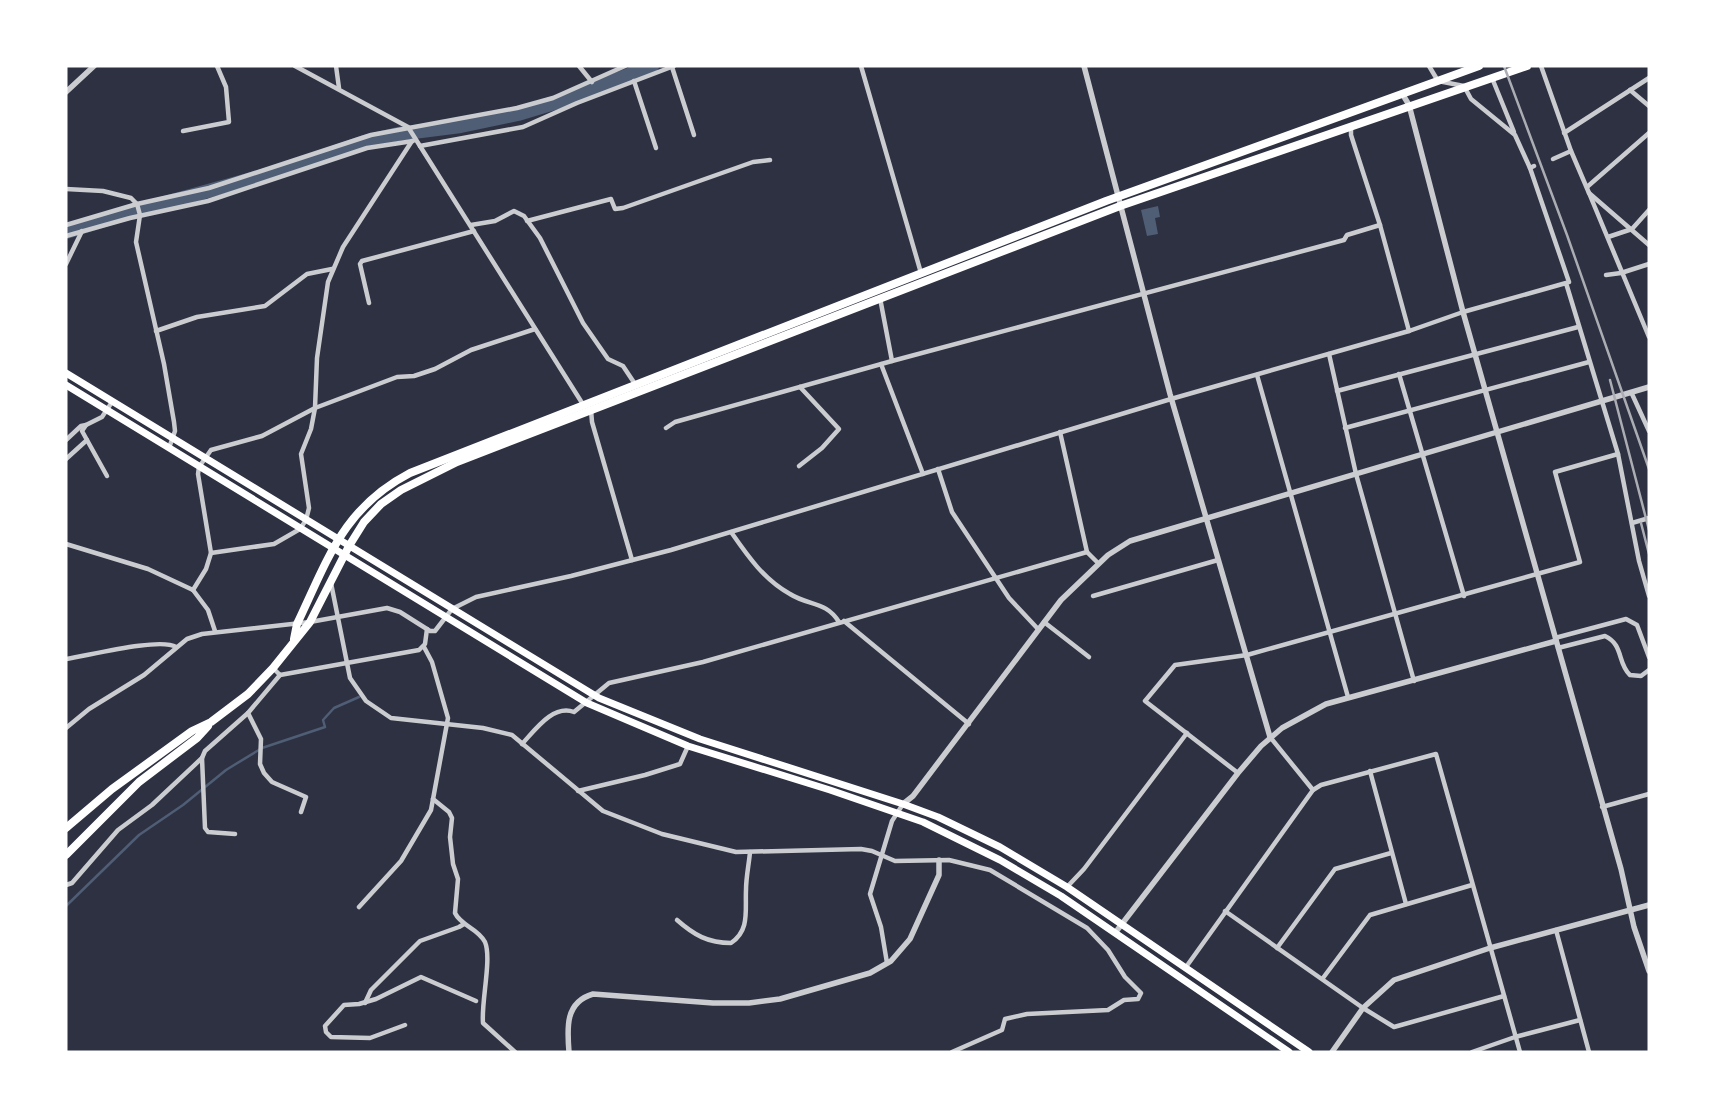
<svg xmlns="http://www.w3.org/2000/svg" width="1715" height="1118" font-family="Barlow,sans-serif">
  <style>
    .water { fill: #4f5d75 }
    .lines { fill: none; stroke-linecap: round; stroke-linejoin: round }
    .stream { stroke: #4f5d75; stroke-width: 2.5 }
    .river { stroke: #4f5d75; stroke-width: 14 }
    .minor { stroke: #caccd0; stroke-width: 4.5 }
    .tertiary { stroke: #caccd0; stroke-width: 5.5 }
    .primary { stroke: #fff; stroke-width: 7 }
    .trunk { stroke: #fff; stroke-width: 8 }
    .rail { stroke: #abadb3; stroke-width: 2.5 }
  </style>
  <rect width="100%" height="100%" fill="#2d3142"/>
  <!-- water -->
  <path class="water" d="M 1158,206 L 1160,217 L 1155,218 L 1158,234 L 1147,236 L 1141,210 Z"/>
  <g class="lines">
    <!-- stream -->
    <path class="stream" d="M 66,906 L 139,835 L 183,805 L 226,770 L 262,748 L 325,727 L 323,720 L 334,708 L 359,697"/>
    <!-- river -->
    <path class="river" d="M 66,232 L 114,217 L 284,170 L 364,142 L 398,134 L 461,126 L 518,114 L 561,101 L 652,66"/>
    <!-- minor -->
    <g class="minor">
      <path d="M 295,66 L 408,127 L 584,406"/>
      <path d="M 336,66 L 339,88"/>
      <path d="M 579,66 L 592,82"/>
      <path d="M 861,66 L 921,273"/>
      <path d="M 1429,66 L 1438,81 L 1464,86 L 1471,99 L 1515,135 L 1530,168 L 1534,166"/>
      <path d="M 1541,66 L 1571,151"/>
      <path d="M 672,67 L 694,135"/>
      <path d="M 1492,78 L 1514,132"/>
      <path d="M 634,81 L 656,148"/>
      <path d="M 1630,90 L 1649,106"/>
      <path d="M 1351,125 L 1351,135 L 1380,225 L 1409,331 L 1463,312 L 1566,283 L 1618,454 L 1639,561 L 1649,596"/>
      <path d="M 183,131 L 229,122 L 226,87 L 217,66"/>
      <path d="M 1564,133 L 1649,78"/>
      <path d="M 420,146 L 523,127 L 577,103 L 674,66"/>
      <path d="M 1553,159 L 1571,151 L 1589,193 L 1649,245"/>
      <path d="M 1530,168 L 1569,282"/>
      <path d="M 1587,187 L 1649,133"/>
      <path d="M 66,189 L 103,191 L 131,198 L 137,204 L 140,215 L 136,242 L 164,364 L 174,422 L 175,431 L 169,448"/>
      <path d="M 1589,193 L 1649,337"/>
      <path d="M 527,221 L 611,199 L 615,209 L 623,208 L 753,162 L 770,160"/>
      <path d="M 66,225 L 137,204 L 209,188 L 371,135 L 517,108 L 553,98 L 625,66"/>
      <path d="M 471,225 L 495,221 L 514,211 L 524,216 L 540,238 L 583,323 L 608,359 L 623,366 L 635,384"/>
      <path d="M 66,236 L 130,218 L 208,201 L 367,148 L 413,141"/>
      <path d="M 1608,237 L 1632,229 L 1649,210"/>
      <path d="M 66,264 L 82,231"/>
      <path d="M 1606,275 L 1621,273 L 1649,264"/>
      <path d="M 880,298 L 892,361"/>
      <path d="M 369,303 L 360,264 L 362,261 L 474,231"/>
      <path d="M 156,331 L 197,317 L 265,306 L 307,274 L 332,269"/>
      <path d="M 1329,354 L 1356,474 L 1414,681"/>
      <path d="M 881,364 L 923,474"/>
      <path d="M 1399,374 L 1464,596"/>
      <path d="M 1257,375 L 1348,697"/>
      <path d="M 1337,391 L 1578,327"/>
      <path d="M 1632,394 L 1649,431"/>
      <path d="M 591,410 L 592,422 L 632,560"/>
      <path d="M 666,428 L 675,422 L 892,361 L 1344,240 L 1347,235 L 1380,225"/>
      <path d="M 1345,428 L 1589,362"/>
      <path d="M 1060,432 L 1087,552"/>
      <path d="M 66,440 L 81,426 L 86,425"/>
      <path d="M 66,459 L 87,440"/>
      <path d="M 799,466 L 822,448 L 839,429 L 800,387"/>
      <path d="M 938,469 L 952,512 L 1009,598 L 1038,629"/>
      <path d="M 107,476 L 82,431 L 86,425 L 102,417 L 112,402"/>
      <path d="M 1632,523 L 1649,518"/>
      <path d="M 731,532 C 747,555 764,580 790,594 C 809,606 826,601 839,622"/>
      <path d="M 66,544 L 148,569 L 193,590 L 208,610 L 215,631"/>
      <path d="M 211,553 L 274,544 L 300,529 L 306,520 L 309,508 L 301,454 L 311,429 L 315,408 L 317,358 L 328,282 L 343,247 L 412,141"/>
      <path d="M 331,583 L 350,678 L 366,701 L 391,718 L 483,728 L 512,735 L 603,811 L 662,834 L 736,852 L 861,849 L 872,851 L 895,861 L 949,860 L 990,870 L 1087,928 L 1108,950 L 1125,977 L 1141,993 L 1138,999 L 1124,1000 L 1108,1010 L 1027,1014 L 1005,1019 L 1002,1030 L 952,1052"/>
      <path d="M 193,590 L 206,569 L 211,553 L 198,474 L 199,467 L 211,450 L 262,436 L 315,408 L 397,377 L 414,376 L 435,369 L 471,350 L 535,329"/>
      <path d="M 1093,596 L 1218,560"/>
      <path d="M 844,621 L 969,724"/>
      <path d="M 1044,622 L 1089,657"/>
      <path d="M 1555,638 L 1626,619 L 1637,625 L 1649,657"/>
      <path d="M 1558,648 L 1605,636 C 1624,645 1617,663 1630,675 L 1641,676 L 1649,670"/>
      <path d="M 66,659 C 87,656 160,637 176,647"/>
      <path d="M 273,668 L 280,675 L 419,650 L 425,644 L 427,629"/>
      <path d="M 248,713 L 261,739 L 260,764 L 264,773 L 272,782 L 306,797 L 301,812"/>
      <path d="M 66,728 L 89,709 L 144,675 L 187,639 L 202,634 L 310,622 L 387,608 L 400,612 L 430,631 L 435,631 L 452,609 L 476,597 L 571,576 L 671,550 L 1171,399 L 1409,331"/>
      <path d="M 1270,737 L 1313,790"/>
      <path d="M 522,744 C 535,730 553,704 574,712 L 609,683 L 703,662 L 1087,552 L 1098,563"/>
      <path d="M 1370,771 L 1406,904"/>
      <path d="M 1238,773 L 1145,701 L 1175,665 L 1247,655 L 1580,562 L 1555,472 L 1618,454"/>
      <path d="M 578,791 L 645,775 L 680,764 L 688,746"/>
      <path d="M 433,799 L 449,812 L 452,818 L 450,837 L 453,864 L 458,879 L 455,913 C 461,926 478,928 485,942 C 492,959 481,1002 483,1023 L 515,1052"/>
      <path d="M 1602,807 L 1649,794"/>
      <path d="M 235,834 L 208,832 L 205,828 L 202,758 L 205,751 L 248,713 L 280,675"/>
      <path d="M 66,885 L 72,883 L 118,830 L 152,805 L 202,758"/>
      <path d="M 1067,887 L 1084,869 L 1187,733"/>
      <path d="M 359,907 L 401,861 L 431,810 L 448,718 L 432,662 L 424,647"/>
      <path d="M 1225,911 L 1363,1008 L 1394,1027 L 1504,996"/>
      <path d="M 677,920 C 694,935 708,943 731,943 C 750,930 745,911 746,890 C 746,877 749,864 750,852"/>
      <path d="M 1556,930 L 1589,1052"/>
      <path d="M 1277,948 L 1335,869 L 1391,853"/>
      <path d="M 887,963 L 881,927 L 870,894 L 892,821 L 903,804"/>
      <path d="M 1186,967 L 1313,790 L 1321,785 L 1436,754 L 1520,1052"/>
      <path d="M 1323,978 L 1370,915 L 1472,885"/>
      <path d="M 365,1003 L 371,990 L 420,941 L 459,927 L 464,924"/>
      <path d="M 405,1025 L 370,1038 L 331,1037 L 326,1032 L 325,1026 L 344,1005 L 359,1004 L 376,999 L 421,977 L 476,1001"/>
      <path d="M 1472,1052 L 1515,1037 L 1580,1020"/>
    </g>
    <!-- tertiary -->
    <g class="tertiary">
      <path d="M 1084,66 L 1170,394 L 1270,737"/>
      <path d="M 66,92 L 94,66"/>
      <path d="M 1403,95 L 1409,105 L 1463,312 L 1621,869 L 1634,927 L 1649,971"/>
      <path d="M 903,804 L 913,796 L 1061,600 L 1108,555 L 1130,541 L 1649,387"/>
      <path d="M 1115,933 L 1238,773 L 1261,746 L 1282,728 L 1326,704 L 1556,641"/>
      <path d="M 569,1052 C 567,1028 565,1002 593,994 L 713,1003 L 749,1003 L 780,999 L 870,973 L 891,961 L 910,939 L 939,875 L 939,860"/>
      <path d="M 1332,1052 L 1363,1008 L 1394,980 L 1490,948 L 1649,905"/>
    </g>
    <!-- primary -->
    <g class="primary">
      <path d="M 66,373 L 599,698 L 700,739 L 903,804 L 938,817 L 1000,847 L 1067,887 L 1309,1052"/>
      <path d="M 66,385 L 587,703 L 688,746 L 830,790 L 923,822 L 1000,860 L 1061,896 L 1289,1052"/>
    </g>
    <!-- trunk -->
    <g class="trunk">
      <path d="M 294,639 L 297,624 C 328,559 343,508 410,473 L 1106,201 L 1479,66"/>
      <path d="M 66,828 L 112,789 L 192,731 L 211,722 L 248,694 L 273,668 L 310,622 L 349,546 L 364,522 L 381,504 L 401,490 L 457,462 L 1120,206 L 1527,66"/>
      <path d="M 66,855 L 139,782 L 197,738 L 208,726"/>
    </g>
    <!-- rail -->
    <g class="rail">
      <path d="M 1504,66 L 1567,235 L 1649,469"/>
      <path d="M 1610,380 L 1649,530"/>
      <path d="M 1641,523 L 1649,554"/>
    </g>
  </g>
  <!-- border -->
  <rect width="1715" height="1118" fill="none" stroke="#ffffff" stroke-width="135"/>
</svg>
